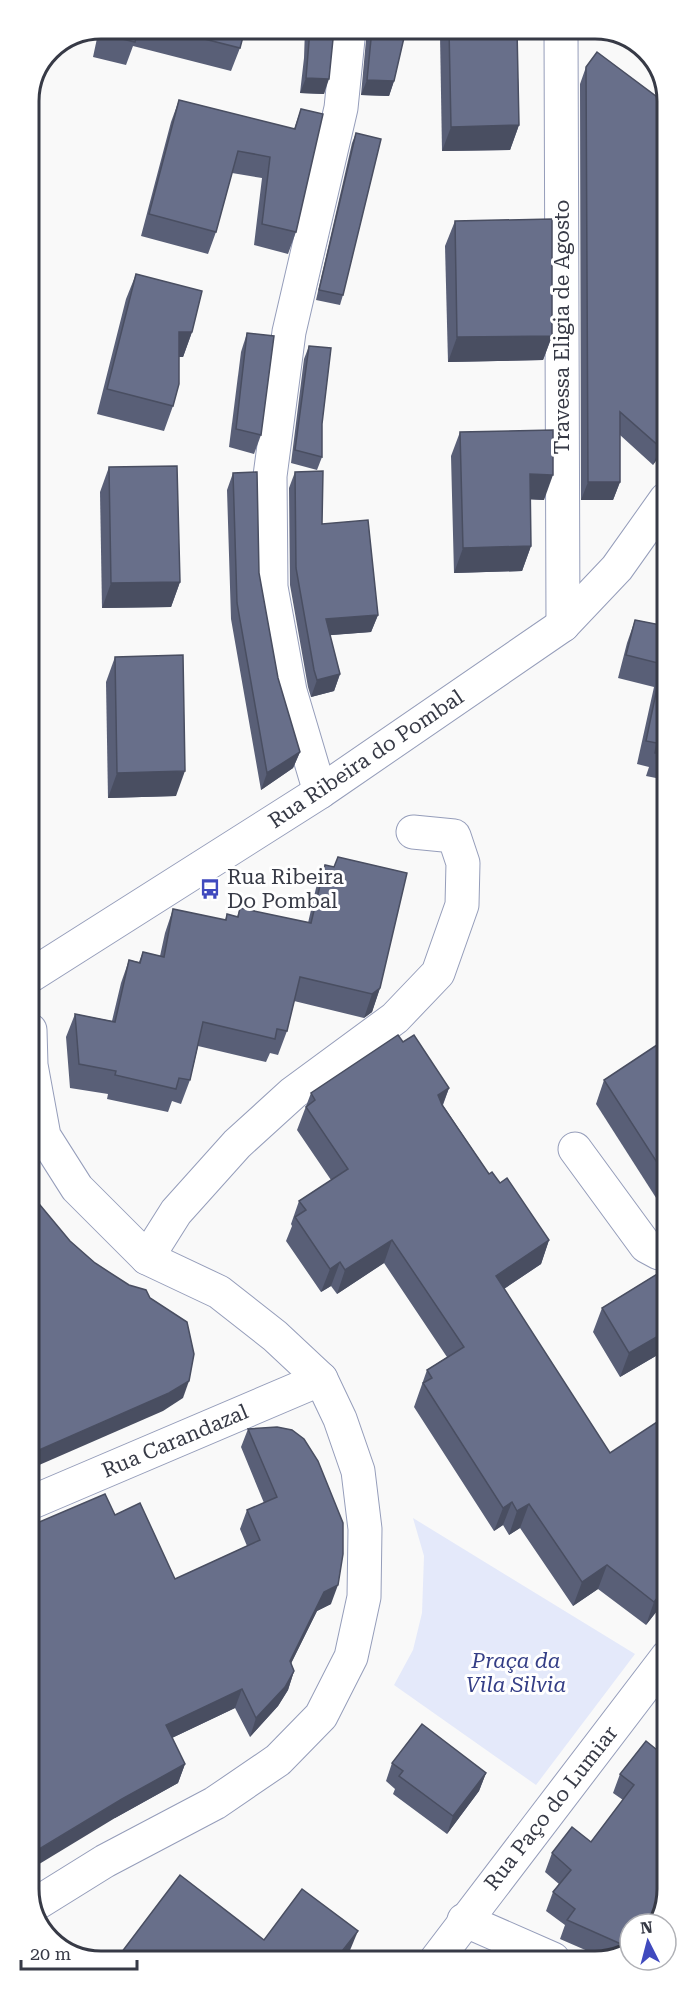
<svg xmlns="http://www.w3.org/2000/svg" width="696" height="1990" font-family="'Roboto Serif',serif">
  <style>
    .green { fill: #e4e9fa }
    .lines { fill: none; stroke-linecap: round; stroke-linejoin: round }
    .minor-casing { stroke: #959dba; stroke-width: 35 }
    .minor { stroke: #fff; stroke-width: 33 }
    .wall { fill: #595f77 }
    .shaded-wall { fill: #494e61 }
    .building { fill: #686f8a; stroke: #494e61; stroke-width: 1.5 }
    .labels { text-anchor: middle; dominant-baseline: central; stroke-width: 6; stroke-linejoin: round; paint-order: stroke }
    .street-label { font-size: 21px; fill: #373a46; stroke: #fff }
    .poi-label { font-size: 21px; fill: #373a46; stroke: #fff; text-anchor: start }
    .park-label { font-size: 21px; font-style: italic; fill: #343e86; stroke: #fff }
    .rim { fill: none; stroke: #373a46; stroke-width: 3 }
  </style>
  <rect width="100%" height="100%" fill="#f9f9f9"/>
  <!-- green -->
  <path class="green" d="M 413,1518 L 635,1654 L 536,1785 L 394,1685 L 413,1650 L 422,1613 L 424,1556 Z"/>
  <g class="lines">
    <!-- minor casing -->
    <g class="minor-casing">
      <g id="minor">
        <path d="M 561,29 L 563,625"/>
        <path d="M 320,792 L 290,691 L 271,587 L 270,476 L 289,332 L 341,108 L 349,29"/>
        <path d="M 30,976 L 320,792 L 563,625 L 617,568 L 666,499"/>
        <path d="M 30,1030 L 31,1065 L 44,1136 L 77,1188 L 147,1258 L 219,1292 L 275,1336 L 321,1379 L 340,1419 L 358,1471 L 365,1529 L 364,1597 L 351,1657 L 321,1716 L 278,1760 L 215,1803 L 105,1861 L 31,1907"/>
        <path d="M 575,1149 L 646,1246 L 659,1253 L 667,1252"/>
        <path d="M 147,1258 L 176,1212 L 237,1144 L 293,1093 L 395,1018 L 438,973 L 462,905 L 463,863 L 454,836 L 413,832"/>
        <path d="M 30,1503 L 321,1379"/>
        <path d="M 464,1920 L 553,1959"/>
        <path d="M 436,1960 L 667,1657"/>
      </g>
    </g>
    <!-- minor -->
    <use href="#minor" class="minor"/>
  </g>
  <!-- wall -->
  <g class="wall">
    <path d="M 101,28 L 245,29 L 240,48 L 231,71 L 133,46 L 126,65 L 93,57 L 99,29 Z"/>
    <path d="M 305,29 L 334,29 L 324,94 L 300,93 L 304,58 Z"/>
    <path d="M 367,29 L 406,29 L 394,81 L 389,96 L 361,95 Z"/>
    <path d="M 442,29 L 517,29 L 519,125 L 510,150 L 442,151 L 440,35 Z"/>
    <path d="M 586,67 L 665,103 L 666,446 L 653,465 L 620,435 L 620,482 L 613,500 L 581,500 L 580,84 Z"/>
    <path d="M 179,100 L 294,129 L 301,109 L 296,232 L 288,254 L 254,245 L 262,178 L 232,173 L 216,232 L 208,254 L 141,236 L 171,122 Z"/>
    <path d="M 356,133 L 343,295 L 340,305 L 316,300 L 352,143 Z"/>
    <path d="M 455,221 L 552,336 L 543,360 L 448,362 L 445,246 Z"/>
    <path d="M 136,274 L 192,332 L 183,357 L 179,357 L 173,406 L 164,431 L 97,414 L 126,299 Z"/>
    <path d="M 247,333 L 261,435 L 254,454 L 229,447 L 241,352 Z"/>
    <path d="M 309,346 L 322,424 L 322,457 L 317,470 L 291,463 L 304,359 Z"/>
    <path d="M 460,432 L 544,500 L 530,499 L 531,546 L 522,571 L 454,573 L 451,456 Z"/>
    <path d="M 109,467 L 180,582 L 171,607 L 102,608 L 100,492 Z"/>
    <path d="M 295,472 L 322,524 L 378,615 L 371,632 L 330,635 L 340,674 L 334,691 L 311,697 L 308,687 L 290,585 L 289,488 Z"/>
    <path d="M 233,473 L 259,573 L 278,678 L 300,752 L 293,768 L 261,790 L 231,619 L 227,490 Z"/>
    <path d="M 635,620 L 666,626 L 666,780 L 646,776 L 649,767 L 637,764 L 654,687 L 618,678 L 627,643 Z"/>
    <path d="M 115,657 L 176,796 L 108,798 L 106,682 Z"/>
    <path d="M 325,865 L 380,988 L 372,1012 L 364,1018 L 294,1001 L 287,1031 L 278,1055 L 270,1053 L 266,1062 L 198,1046 L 190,1080 L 181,1104 L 172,1101 L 168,1112 L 107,1099 L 108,1094 L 70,1088 L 66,1037 L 75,1014 L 112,1021 L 121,983 L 129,960 L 139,962 L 143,952 L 160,956 L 165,933 L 173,909 L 225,920 L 227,914 L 237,917 L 240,908 L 308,923 L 316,888 Z"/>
    <path d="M 666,1039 L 667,1215 L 596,1104 L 604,1080 Z"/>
    <path d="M 403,1042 L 449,1088 L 443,1105 L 489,1174 L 500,1183 L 549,1240 L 541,1264 L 504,1289 L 667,1598 L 646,1625 L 598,1589 L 573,1606 L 520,1528 L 509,1535 L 503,1525 L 494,1531 L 414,1407 L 427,1370 L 447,1357 L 384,1263 L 337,1294 L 331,1286 L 321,1292 L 286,1241 L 292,1226 L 291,1224 L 299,1201 L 331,1180 L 297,1130 L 311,1093 Z"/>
    <path d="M 667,1268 L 667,1351 L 666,1350 L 620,1377 L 593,1332 L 602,1308 Z"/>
    <path d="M 248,1429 L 331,1604 L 317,1611 L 291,1663 L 294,1671 L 288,1690 L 278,1706 L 250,1737 L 235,1708 L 172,1738 L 185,1764 L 178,1783 L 115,1818 L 115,1515 L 175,1579 L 247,1546 L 240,1529 L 247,1510 L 264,1503 L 241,1447 Z"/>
    <path d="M 667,1758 L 630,1948 L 614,1959 L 606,1959 L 560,1939 L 565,1925 L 546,1911 L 553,1892 L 559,1884 L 545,1872 L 552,1853 L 591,1842 L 623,1800 L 613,1793 L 620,1774 Z"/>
    <path d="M 392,1763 L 486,1773 L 479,1791 L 447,1834 L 393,1794 L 395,1789 L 386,1781 Z"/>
  </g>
  <!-- shaded-wall -->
  <g class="shaded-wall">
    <path d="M 306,78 L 329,79 L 324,94 L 300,93 Z"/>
    <path d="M 367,80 L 394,81 L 389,96 L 361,95 Z"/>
    <path d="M 519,125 L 510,150 L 442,151 L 451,127 Z"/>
    <path d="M 179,332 L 192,332 L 183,357 L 170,357 Z"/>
    <path d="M 552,336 L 543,360 L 448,362 L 457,337 Z"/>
    <path d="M 666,438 L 666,446 L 653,465 L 660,447 Z"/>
    <path d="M 530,474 L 553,475 L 544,500 L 520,499 Z"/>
    <path d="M 588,482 L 620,482 L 613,500 L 581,500 Z"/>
    <path d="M 531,546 L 522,571 L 454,573 L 463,548 Z"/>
    <path d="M 180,582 L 171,607 L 102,608 L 111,583 Z"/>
    <path d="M 378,615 L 371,632 L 320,636 L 326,619 Z"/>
    <path d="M 340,674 L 334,691 L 311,697 L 317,680 Z"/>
    <path d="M 300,752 L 293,768 L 261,790 L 267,773 Z"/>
    <path d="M 185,771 L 176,796 L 108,798 L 117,773 Z"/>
    <path d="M 380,988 L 372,1012 L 364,1018 L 372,994 Z"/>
    <path d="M 449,1088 L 440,1111 L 438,1095 Z"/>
    <path d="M 392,1240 L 384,1263 L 337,1294 L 345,1270 Z"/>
    <path d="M 549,1240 L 541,1264 L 487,1300 L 496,1276 Z"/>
    <path d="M 340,1262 L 331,1286 L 321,1292 L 330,1269 Z"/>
    <path d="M 667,1331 L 667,1347 L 666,1350 L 620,1377 L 629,1353 Z"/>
    <path d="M 189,1381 L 183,1398 L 163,1411 L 30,1469 L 30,1454 Z"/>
    <path d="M 512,1502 L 503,1525 L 494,1531 L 503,1508 Z"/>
    <path d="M 529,1504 L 520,1528 L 509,1535 L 517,1511 Z"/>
    <path d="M 607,1565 L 598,1589 L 573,1606 L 582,1582 Z"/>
    <path d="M 338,1585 L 331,1604 L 317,1611 L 283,1680 L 290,1661 L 324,1592 Z"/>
    <path d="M 667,1586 L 667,1598 L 646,1625 L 654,1602 Z"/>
    <path d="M 294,1671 L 288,1690 L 278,1706 L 250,1737 L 256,1718 Z"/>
    <path d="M 242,1689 L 235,1708 L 159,1744 L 166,1725 Z"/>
    <path d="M 185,1764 L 178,1783 L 115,1818 L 31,1869 L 31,1854 L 122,1799 Z"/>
    <path d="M 486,1773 L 479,1791 L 447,1834 L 453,1816 Z"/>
    <path d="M 358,1931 L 346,1960 L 335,1960 Z"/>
  </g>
  <!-- building -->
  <g class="building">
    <path d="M 102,28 L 138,29 L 135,42 L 101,34 Z"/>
    <path d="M 165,29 L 245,29 L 240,48 Z"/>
    <path d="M 310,29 L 334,29 L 329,79 L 306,78 Z"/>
    <path d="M 372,29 L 406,29 L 394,81 L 367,80 Z"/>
    <path d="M 449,29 L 517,29 L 519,125 L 451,127 Z"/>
    <path d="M 597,52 L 665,103 L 666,438 L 660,447 L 620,412 L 620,482 L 588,482 L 586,67 Z"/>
    <path d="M 179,100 L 295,129 L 301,109 L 323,114 L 296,232 L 262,224 L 270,157 L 238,151 L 216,232 L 149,214 Z"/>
    <path d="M 356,133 L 381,139 L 343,295 L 319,290 Z"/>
    <path d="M 552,219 L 552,336 L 457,337 L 455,221 Z"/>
    <path d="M 136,274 L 202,291 L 192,332 L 179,332 L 179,384 L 173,406 L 107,389 Z"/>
    <path d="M 247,333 L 274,336 L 261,435 L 236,429 Z"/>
    <path d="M 309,346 L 331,348 L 322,424 L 322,457 L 295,450 Z"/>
    <path d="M 553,430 L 553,475 L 530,474 L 531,546 L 463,548 L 460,432 Z"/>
    <path d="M 177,466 L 180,582 L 111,583 L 109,467 Z"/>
    <path d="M 323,471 L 322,524 L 368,520 L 378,615 L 326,619 L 340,674 L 317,680 L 314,670 L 296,568 L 295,472 Z"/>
    <path d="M 257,472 L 259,573 L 278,678 L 300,752 L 267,773 L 237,603 L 233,473 Z"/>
    <path d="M 635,620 L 666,626 L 666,755 L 655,753 L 657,743 L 646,741 L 662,664 L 626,655 Z"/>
    <path d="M 183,655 L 185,771 L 117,773 L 115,657 Z"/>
    <path d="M 338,857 L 407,873 L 380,988 L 372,994 L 300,977 L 287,1031 L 277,1029 L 275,1039 L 203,1022 L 190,1080 L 179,1078 L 176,1089 L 115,1075 L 116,1071 L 79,1064 L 75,1014 L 115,1022 L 129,960 L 140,963 L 143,952 L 164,957 L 173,909 L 226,920 L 227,914 L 238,917 L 240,908 L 311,923 L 325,865 L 334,867 Z"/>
    <path d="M 398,1035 L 403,1042 L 414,1035 L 449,1088 L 438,1095 L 442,1105 L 489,1174 L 492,1172 L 500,1183 L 507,1178 L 549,1240 L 496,1276 L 610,1453 L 660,1420 L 667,1430 L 667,1586 L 654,1602 L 607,1565 L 582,1582 L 529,1504 L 517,1511 L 512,1502 L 503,1508 L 423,1383 L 432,1378 L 427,1370 L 464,1347 L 392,1240 L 345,1270 L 340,1262 L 330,1269 L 295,1217 L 306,1210 L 299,1201 L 348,1169 L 306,1107 L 315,1100 L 311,1093 Z"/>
    <path d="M 666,1039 L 667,1178 L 604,1080 Z"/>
    <path d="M 30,1193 L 70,1241 L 95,1263 L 129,1285 L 146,1290 L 150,1298 L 187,1322 L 194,1354 L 189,1381 L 169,1393 L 30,1454 Z"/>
    <path d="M 667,1268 L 667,1331 L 629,1353 L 602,1308 Z"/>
    <path d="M 277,1427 L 292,1430 L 304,1439 L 318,1461 L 343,1523 L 343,1554 L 338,1585 L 324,1592 L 290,1661 L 294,1671 L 285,1687 L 256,1718 L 242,1689 L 166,1725 L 185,1764 L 122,1799 L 31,1854 L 30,1526 L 105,1494 L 115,1515 L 140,1503 L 175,1579 L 260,1540 L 247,1510 L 277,1497 L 248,1429 Z"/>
    <path d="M 422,1724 L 486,1773 L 453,1816 L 399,1776 L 403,1771 L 392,1763 Z"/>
    <path d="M 646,1741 L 667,1758 L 668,1890 L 656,1924 L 630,1924 L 630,1948 L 567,1920 L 575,1909 L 553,1892 L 571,1870 L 552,1853 L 572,1827 L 591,1842 L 634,1785 L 620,1774 Z"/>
    <path d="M 180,1875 L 264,1940 L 302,1889 L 358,1931 L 335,1960 L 115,1961 Z"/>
  </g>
  <!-- icons -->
  <defs>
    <g id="bus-bare" transform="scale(1.62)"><path d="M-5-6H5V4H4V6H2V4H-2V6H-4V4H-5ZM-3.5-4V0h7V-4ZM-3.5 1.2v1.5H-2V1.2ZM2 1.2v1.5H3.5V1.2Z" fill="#404abe" stroke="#fff" stroke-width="2.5" paint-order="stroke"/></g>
  </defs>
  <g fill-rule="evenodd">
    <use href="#bus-bare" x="210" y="889"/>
  </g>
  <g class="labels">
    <!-- street labels -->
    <g class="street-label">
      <text transform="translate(562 327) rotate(-90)">Travessa Eligia de Agosto</text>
      <text transform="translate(366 759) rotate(-34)">Rua Ribeira do Pombal</text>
      <text transform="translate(175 1441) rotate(-23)">Rua Carandazal</text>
      <text transform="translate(551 1808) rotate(-52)">Rua Paço do Lumiar</text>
    </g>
    <!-- poi labels -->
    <g class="poi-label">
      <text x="227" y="877">Rua Ribeira<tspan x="227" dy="24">Do Pombal</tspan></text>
    </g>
    <!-- park labels -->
    <g class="park-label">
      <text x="516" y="1661">Praça da<tspan x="516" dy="24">Vila Silvia</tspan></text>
    </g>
  </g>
  <!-- crop -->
  <path d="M0 0H696V1990H0ZM101 39H595A62 62 0 0 1 657 101V1889A62 62 0 0 1 595 1951H101A62 62 0 0 1 39 1889V101A62 62 0 0 1 101 39Z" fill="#fff" fill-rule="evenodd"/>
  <path class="rim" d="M101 39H595A62 62 0 0 1 657 101V1889A62 62 0 0 1 595 1951H101A62 62 0 0 1 39 1889V101A62 62 0 0 1 101 39Z"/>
  <!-- north arrow -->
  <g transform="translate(648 1942) rotate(354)"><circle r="28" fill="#ffffff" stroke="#afb0b5" stroke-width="1.5"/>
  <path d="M0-4.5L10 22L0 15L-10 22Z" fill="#404abe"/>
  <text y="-9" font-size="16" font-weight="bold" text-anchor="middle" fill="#373a46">N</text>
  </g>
  <!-- scale -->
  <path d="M21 1960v9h116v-9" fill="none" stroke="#373a46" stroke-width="3"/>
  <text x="30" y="1960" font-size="18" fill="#373a46" stroke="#ffffff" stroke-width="4.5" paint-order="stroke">20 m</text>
</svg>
